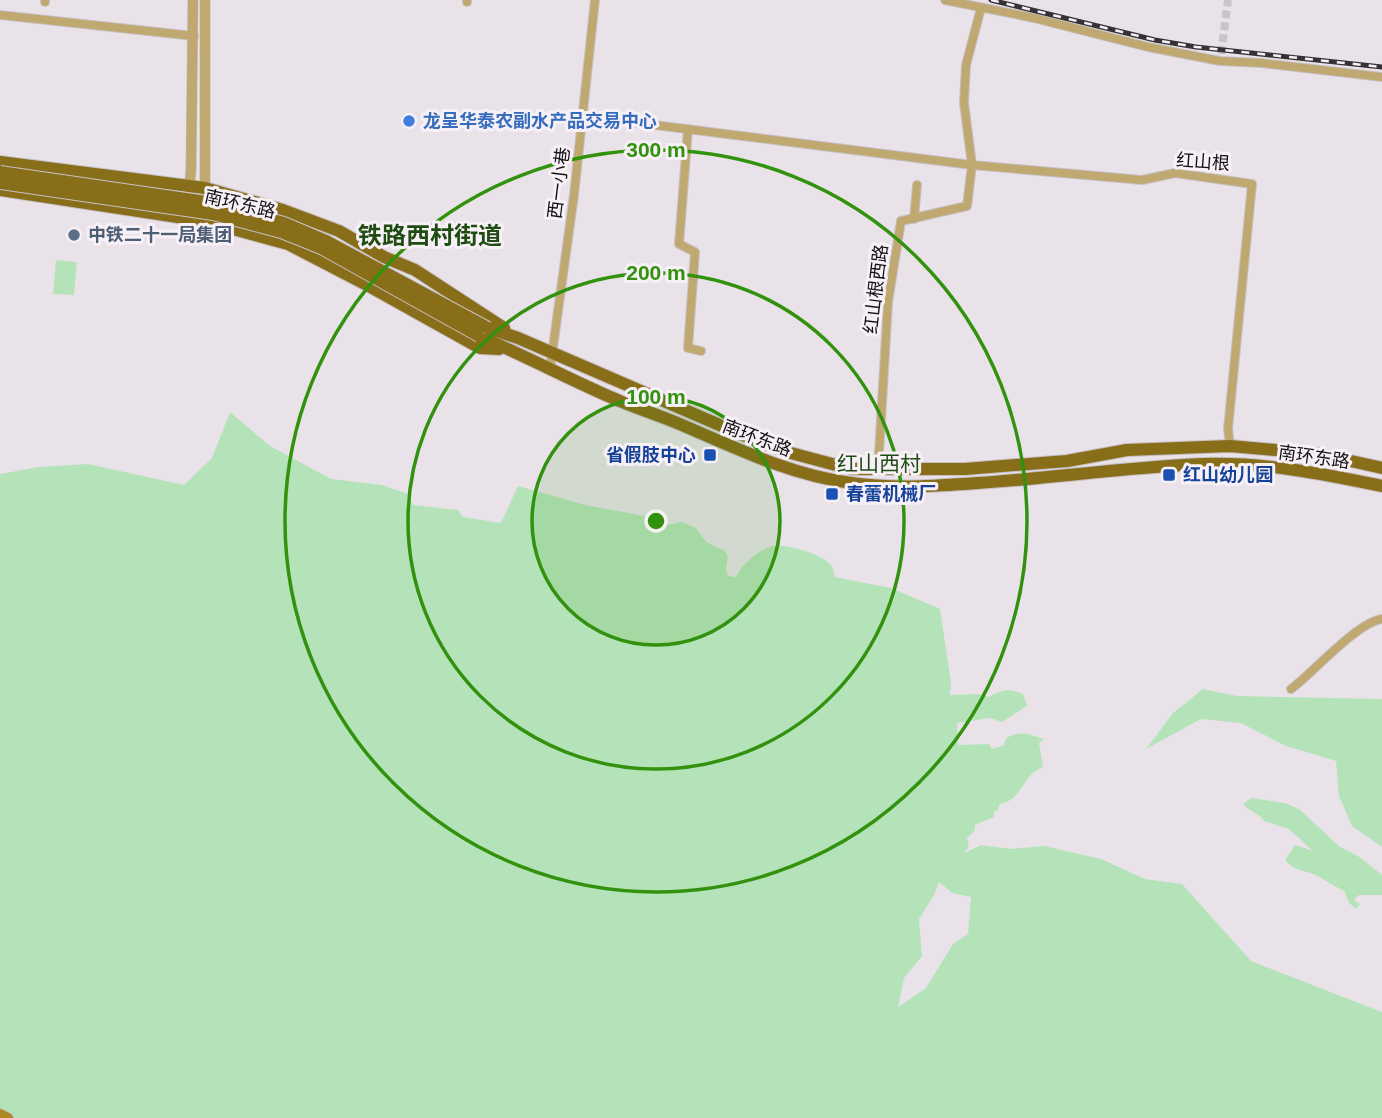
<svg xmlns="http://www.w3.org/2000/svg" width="1382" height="1118" font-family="Helvetica,'Noto Sans SC',sans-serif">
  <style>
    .green { fill: #b5e3b9; fill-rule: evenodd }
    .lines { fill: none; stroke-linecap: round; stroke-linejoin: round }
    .minor-tunnel { stroke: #c9c4c9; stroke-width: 8; stroke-dasharray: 8 4; stroke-linecap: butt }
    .minor-casing { stroke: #c7c1c7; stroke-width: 10 }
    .tertiary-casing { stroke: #c7c1c7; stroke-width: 11 }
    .secondary-casing { stroke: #c7c1c7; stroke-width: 12 }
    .trunk-casing { stroke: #c7c1c7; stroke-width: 14 }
    .minor { stroke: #c0a970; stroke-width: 8 }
    .tertiary { stroke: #c0a970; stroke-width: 10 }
    .secondary { stroke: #ad8925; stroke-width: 10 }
    .trunk { stroke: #896e1a; stroke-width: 12 }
    .rail-casing { stroke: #353134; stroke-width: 5 }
    .rail { stroke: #f7f0f6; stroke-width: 2.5; stroke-dasharray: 8; stroke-linecap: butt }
    .trunk-bridge-casing { stroke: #c7c1c7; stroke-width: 14; stroke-linecap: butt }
    .trunk-bridge { stroke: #896e1a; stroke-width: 12 }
    .ring { fill: none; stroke: #32920d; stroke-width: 3.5 }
    .shop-dot { fill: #3f7fe0; stroke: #f7f0f6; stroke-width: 2.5 }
    .service-dot { fill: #5c6f8a; stroke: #f7f0f6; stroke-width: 2.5 }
    .transit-dot { fill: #1a4fb4; stroke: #f7f0f6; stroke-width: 2.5 }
    .labels { text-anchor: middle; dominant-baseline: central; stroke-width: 6; stroke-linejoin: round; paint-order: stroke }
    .shop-label { font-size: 18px; font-weight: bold; fill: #366cbe; stroke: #f7f0f6; text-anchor: start }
    .street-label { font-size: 18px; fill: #141113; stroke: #f7f0f6 }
    .service-label { font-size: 18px; font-weight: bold; fill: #4e5e75; stroke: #f7f0f6; text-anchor: start }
    .transit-label { font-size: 18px; font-weight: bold; fill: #164399; stroke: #f7f0f6; text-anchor: start }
    .quarter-label { font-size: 21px; fill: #1f4c13; stroke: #f7f0f6 }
    .district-label { font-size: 24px; font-weight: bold; fill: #1f4c13; stroke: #f7f0f6 }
    .centre { fill: #32920d; stroke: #f7f0f6; stroke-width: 3.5 }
    .ring-label { font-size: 21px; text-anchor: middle; font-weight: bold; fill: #32920d; stroke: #f7f0f6; stroke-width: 6; stroke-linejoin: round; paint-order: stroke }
  </style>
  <rect width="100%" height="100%" fill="#e9e3e9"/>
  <!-- green -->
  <g class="green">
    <path d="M 56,260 L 77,262 L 74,295 L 53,294 Z"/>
    <path d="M 230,412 L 270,446 L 331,479 L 382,485 L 408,494 L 413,505 L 458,510 L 463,517 L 501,523 L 518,486 L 585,505 L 661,519 L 669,525 L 681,522 L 696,528 L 706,542 L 725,551 L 728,557 L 726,569 L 728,576 L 736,577 C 742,564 759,549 774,546 C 788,544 823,554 832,566 C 832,567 835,576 835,577 L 891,588 L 940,609 L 951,683 L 950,695 L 978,694 L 989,697 C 1002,689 1009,688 1023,694 L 1027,706 L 1002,722 L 990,718 L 957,723 L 958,745 L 989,744 L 992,749 L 1004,745 L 1006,738 C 1020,730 1029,734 1044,739 L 1039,743 L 1043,767 C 1023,774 1022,800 1000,804 L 997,811 L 994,812 L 994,817 L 975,825 L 975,830 L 967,838 L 969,846 L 965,853 L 981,845 L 1011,849 L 1044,846 L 1101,859 L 1145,879 L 1182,884 L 1251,961 L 1382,1012 L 1382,1118 L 0,1118 L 0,474 L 39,467 L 88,464 L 184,485 L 212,458 ZM 939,882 L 952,893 L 971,897 L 968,934 L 953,944 L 926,988 L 898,1007 L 904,978 L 922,956 L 919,919 L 934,895 Z"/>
    <path d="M 1203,689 L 1237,696 L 1382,699 L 1382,847 L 1352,826 L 1339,796 L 1336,761 L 1286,746 L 1241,723 L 1201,719 L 1146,749 L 1173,713 Z"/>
    <path d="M 1251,798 L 1285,803 L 1299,809 L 1340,847 L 1358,856 L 1382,875 L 1382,895 L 1359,895 L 1354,900 L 1360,904 L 1356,909 L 1349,903 L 1344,891 C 1336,887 1328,882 1319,877 C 1307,870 1295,872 1285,860 L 1295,845 L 1313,851 L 1289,829 L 1264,821 C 1259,813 1250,812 1243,804 Z"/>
  </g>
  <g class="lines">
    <!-- minor-tunnel -->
    <path class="minor-tunnel" d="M 1221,54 L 1228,0"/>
    <!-- minor casing -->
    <g class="minor-casing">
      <g id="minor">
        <path d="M 945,0 L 1034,18 L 1148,47 L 1220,61 L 1262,63 L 1382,77"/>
        <path d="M 45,2 L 45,0"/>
        <path d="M 467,2 L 467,0"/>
        <path d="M 0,15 L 194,36"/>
        <path d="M 583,116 L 972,165 L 1142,180 L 1175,173 L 1252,184 L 1228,429 L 1230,446"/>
        <path d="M 688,129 L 679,244 L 695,252 L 688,348 L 701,351"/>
        <path d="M 914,219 L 917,185"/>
        <path d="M 550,369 L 574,195 L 595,0"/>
        <path d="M 878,470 L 888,302 L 901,221 L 967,206 L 972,165 L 964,103 L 966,65 L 981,8"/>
        <path d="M 1291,689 C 1314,672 1356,623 1382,619"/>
      </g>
    </g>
    <!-- tertiary casing -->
    <g class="tertiary-casing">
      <g id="tertiary">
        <path d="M 205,0 L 205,192"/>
        <path d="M 188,206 L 191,169 L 193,0"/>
      </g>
    </g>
    <!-- secondary casing -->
    <g class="secondary-casing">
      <path id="secondary" d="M 0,1114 L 8,1118"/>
    </g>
    <!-- trunk casing -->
    <g class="trunk-casing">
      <g id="trunk">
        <path d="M 0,162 L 205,188 L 283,210 L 339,231 L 384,257 L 415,270 L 504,328"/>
        <path d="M 0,190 L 204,221 L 288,244 L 367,285 L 480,348 L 499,349"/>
        <path d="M 488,328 L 518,338 L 745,436 L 787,452 L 851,469 L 965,469 L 1067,461 L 1127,450 L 1230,446 L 1319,454 L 1382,468"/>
        <path d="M 479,336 C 523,355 565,377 608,396 C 633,407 658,415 682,425 C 738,449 790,475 851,483 C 893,489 936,486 978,483 C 1053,478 1128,467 1204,464 C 1264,462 1324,474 1382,486"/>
      </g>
    </g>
    <!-- minor -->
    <use href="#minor" class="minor"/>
    <!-- tertiary -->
    <use href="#tertiary" class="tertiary"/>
    <!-- secondary -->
    <use href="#secondary" class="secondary"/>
    <!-- trunk -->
    <use href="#trunk" class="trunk"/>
    <!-- rail casing -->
    <g class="rail-casing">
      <path id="rail" d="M 991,0 L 1155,40 L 1196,47 L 1382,67"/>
    </g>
    <!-- rail -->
    <use href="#rail" class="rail"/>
    <!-- trunk-bridge casing -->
    <g class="trunk-bridge-casing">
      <g id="trunk-bridge">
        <path d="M 0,172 L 213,203 L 284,223 L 326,241 L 488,328"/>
        <path d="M 0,183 L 213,214 L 281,232 L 321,248 L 479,336"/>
      </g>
    </g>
    <!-- trunk-bridge -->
    <use href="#trunk-bridge" class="trunk-bridge"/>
  </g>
  <!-- distance rings -->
  <circle cx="656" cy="521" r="124" fill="#32920d" fill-opacity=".12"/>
  <g class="ring">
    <circle cx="656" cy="521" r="124"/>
    <circle cx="656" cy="521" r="248"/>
    <circle cx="656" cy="521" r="371"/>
  </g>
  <!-- markers -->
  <circle class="shop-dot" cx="409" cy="121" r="7"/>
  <circle class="service-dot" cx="74" cy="235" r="7"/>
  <g class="transit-dot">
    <rect x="703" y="448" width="14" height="14" rx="3.5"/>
    <rect x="1162" y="468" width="14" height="14" rx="3.5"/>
    <rect x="825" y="487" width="14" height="14" rx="3.5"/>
  </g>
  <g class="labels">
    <!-- shop labels -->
    <g class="shop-label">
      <text x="423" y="121">龙呈华泰农副水产品交易中心</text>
    </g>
    <!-- street labels -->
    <g class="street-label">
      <text transform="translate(1203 162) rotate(4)">红山根</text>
      <text transform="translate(559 183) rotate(-83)">西一小巷</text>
      <text transform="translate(240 204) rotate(13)">南环东路</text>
      <text transform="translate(876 289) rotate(-83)">红山根西路</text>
      <text transform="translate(757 438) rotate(21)">南环东路</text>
      <text transform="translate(1314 457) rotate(8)">南环东路</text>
    </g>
    <!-- service labels -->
    <g class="service-label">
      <text x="88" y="235">中铁二十一局集团</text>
    </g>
    <!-- transit labels -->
    <g class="transit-label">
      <text x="696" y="455" text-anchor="end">省假肢中心</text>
      <text x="1183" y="475">红山幼儿园</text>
      <text x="846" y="494">春蕾机械厂</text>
    </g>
    <!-- quarter labels -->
    <g class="quarter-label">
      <text x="879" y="463">红山西村</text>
    </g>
    <!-- district labels -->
    <g class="district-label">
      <text x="430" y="235">铁路西村街道</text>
    </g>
  </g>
  <circle cx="656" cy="521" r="10" class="centre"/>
  <g class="ring-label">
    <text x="656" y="157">300 m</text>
    <text x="656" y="280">200 m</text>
    <text x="656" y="404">100 m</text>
  </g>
</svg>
